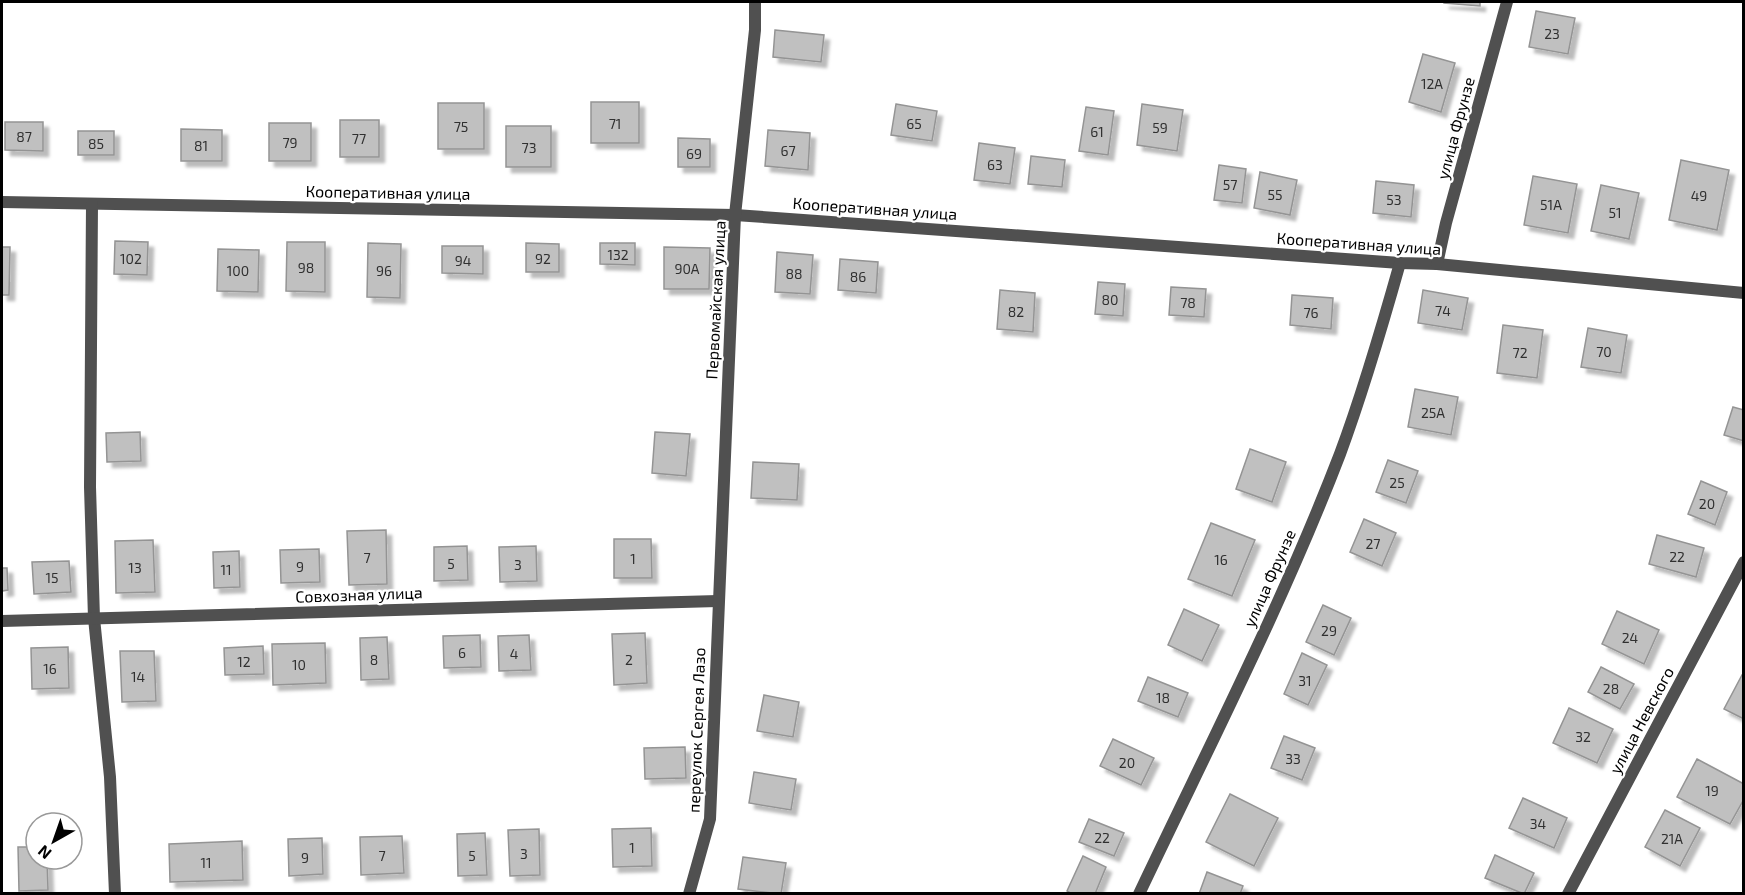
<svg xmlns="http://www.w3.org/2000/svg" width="1745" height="895" font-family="'Exo 2',sans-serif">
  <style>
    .building { fill: #c0c0c0; stroke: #949494; stroke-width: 1.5; filter: url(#shadow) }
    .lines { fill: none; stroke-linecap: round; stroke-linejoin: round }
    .street { stroke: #505050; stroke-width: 12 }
    .labels { text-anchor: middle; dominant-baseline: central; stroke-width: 4.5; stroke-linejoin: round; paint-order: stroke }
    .number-label { font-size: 14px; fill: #303030 }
    .street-label { font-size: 16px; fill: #000; stroke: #fff }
  </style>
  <defs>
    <filter id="shadow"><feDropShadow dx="5.5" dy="5.5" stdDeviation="1.5" flood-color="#0004"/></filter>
  </defs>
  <rect width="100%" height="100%" fill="#fff"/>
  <!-- building -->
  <g class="building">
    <path d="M 1444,2 L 1480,2 L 1480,6 L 1444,3 Z"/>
    <path d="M 1536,11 L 1575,18 L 1568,54 L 1529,47 Z"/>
    <path d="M 775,30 L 824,35 L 821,62 L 773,57 Z"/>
    <path d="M 1423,54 L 1455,63 L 1441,112 L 1409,102 Z"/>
    <rect x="591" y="102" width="48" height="41"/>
    <rect x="438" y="103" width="46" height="46"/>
    <path d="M 896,104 L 937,111 L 932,141 L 891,135 Z"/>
    <path d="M 1142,104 L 1183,110 L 1177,151 L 1137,145 Z"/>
    <path d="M 1086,107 L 1114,111 L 1108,155 L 1079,151 Z"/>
    <rect x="340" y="120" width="39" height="37"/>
    <path d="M 5,122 L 43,122 L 43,151 L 5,150 Z"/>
    <rect x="269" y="123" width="42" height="38"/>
    <rect x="506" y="126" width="45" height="41"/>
    <path d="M 181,129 L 222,130 L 222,161 L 181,161 Z"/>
    <path d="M 768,130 L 810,133 L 808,170 L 765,166 Z"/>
    <rect x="78" y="131" width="36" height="24"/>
    <path d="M 678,138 L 710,139 L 710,167 L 678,167 Z"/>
    <path d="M 979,143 L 1015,148 L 1010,184 L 974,180 Z"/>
    <path d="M 1031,156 L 1065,160 L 1062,187 L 1028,184 Z"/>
    <path d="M 1681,160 L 1729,170 L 1717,230 L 1669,220 Z"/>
    <path d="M 1219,165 L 1246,169 L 1242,203 L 1214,200 Z"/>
    <path d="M 1260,172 L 1297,180 L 1290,215 L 1254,208 Z"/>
    <path d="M 1533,176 L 1577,184 L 1568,233 L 1524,225 Z"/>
    <path d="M 1376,181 L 1414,185 L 1411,217 L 1373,213 Z"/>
    <path d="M 1601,185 L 1639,193 L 1629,239 L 1591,231 Z"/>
    <path d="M 115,241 L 148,242 L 147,275 L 114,274 Z"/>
    <path d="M 287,242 L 325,242 L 325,292 L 286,291 Z"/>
    <path d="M 368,243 L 401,244 L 400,298 L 367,297 Z"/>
    <path d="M 526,243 L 559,244 L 559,272 L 526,272 Z"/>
    <path d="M 600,243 L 635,243 L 635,265 L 600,264 Z"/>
    <path d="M 442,246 L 483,246 L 483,274 L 442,273 Z"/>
    <path d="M 2,247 L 10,247 L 9,295 L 2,295 Z"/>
    <path d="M 664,247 L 710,248 L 709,289 L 664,289 Z"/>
    <path d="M 218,249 L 259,250 L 258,292 L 217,291 Z"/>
    <path d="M 777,252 L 813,255 L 810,294 L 775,292 Z"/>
    <path d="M 840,259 L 878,262 L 876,293 L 838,290 Z"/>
    <path d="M 1098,282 L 1125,284 L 1123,316 L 1095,314 Z"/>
    <path d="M 1171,287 L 1206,289 L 1204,317 L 1169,315 Z"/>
    <path d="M 1000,290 L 1035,293 L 1033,332 L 997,329 Z"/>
    <path d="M 1423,290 L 1468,298 L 1462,330 L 1418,323 Z"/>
    <path d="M 1292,295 L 1333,298 L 1331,329 L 1290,325 Z"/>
    <path d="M 1503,325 L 1543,330 L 1537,378 L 1497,373 Z"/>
    <path d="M 1588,328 L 1627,335 L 1621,373 L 1581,367 Z"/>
    <path d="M 1415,389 L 1458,397 L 1451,435 L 1408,427 Z"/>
    <path d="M 1733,407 L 1744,410 L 1744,441 L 1724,435 Z"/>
    <path d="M 140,432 L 141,461 L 107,462 L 106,433 Z"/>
    <path d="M 655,432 L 690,434 L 686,476 L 652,473 Z"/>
    <path d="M 1250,449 L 1286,462 L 1272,502 L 1236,489 Z"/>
    <path d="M 1388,460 L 1418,471 L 1406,503 L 1376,492 Z"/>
    <path d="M 753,462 L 799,464 L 797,500 L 751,498 Z"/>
    <path d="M 1701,481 L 1727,492 L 1715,525 L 1688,514 Z"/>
    <path d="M 1364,519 L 1396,533 L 1382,566 L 1350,552 Z"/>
    <path d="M 1211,523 L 1255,540 L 1232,596 L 1188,579 Z"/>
    <path d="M 386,530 L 387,584 L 349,585 L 347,531 Z"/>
    <path d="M 1657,535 L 1704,548 L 1696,577 L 1649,564 Z"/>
    <path d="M 614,539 L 651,539 L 652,578 L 614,578 Z"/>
    <path d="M 153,540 L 155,592 L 116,593 L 115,541 Z"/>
    <path d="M 467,546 L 468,580 L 434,581 L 434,547 Z"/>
    <path d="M 536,546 L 537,581 L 500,582 L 499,547 Z"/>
    <path d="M 319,549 L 320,582 L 281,583 L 280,550 Z"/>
    <path d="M 239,551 L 240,587 L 214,588 L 213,552 Z"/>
    <path d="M 69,561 L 71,592 L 34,594 L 32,562 Z"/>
    <path d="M 2,568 L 7,568 L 8,590 L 2,591 Z"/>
    <path d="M 1323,605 L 1351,618 L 1334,655 L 1306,642 Z"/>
    <path d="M 1184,609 L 1219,625 L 1202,661 L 1168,645 Z"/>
    <path d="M 1617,611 L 1659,630 L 1644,664 L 1602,644 Z"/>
    <path d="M 645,633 L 647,683 L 614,685 L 612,634 Z"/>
    <path d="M 480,635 L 481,667 L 444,668 L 443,636 Z"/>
    <path d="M 529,635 L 531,670 L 499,671 L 498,636 Z"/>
    <path d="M 387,637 L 389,679 L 361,680 L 360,638 Z"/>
    <path d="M 325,643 L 326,683 L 273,685 L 272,644 Z"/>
    <path d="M 263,646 L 264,674 L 225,675 L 224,648 Z"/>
    <path d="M 68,647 L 69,688 L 32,689 L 31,648 Z"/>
    <path d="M 120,651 L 154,651 L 156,701 L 122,702 Z"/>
    <path d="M 1302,653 L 1327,665 L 1308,705 L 1284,694 Z"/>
    <path d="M 1601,667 L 1634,684 L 1620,709 L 1588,692 Z"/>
    <path d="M 1742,675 L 1744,676 L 1744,719 L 1724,709 Z"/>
    <path d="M 1148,677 L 1188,693 L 1178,717 L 1138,701 Z"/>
    <path d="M 764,695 L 799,702 L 793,737 L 757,731 Z"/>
    <path d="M 1569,708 L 1613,729 L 1597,763 L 1553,743 Z"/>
    <path d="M 1284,736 L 1315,748 L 1302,780 L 1271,768 Z"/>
    <path d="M 1113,739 L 1154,758 L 1141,785 L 1100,766 Z"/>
    <path d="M 685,747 L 686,778 L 645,779 L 644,748 Z"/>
    <path d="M 1697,759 L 1744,784 L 1744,799 L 1730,824 L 1677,797 Z"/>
    <path d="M 754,772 L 796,779 L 791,810 L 749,803 Z"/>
    <path d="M 1230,794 L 1278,818 L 1254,866 L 1206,842 Z"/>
    <path d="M 1523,798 L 1567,818 L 1554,848 L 1509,828 Z"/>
    <path d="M 1665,810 L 1700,828 L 1680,866 L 1645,847 Z"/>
    <path d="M 1089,819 L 1124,833 L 1114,856 L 1079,842 Z"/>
    <path d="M 651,828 L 652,866 L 613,867 L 612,829 Z"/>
    <path d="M 539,829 L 540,875 L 510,876 L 508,830 Z"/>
    <path d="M 485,833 L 487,875 L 458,876 L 457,834 Z"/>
    <path d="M 402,836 L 404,873 L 361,875 L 360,837 Z"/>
    <path d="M 322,838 L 323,874 L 289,876 L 288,839 Z"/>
    <path d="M 242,841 L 243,880 L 170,882 L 169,844 Z"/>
    <path d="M 18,847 L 36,847 L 36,859 L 47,859 L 48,890 L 19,891 Z"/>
    <path d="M 1495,855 L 1534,873 L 1524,894 L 1485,878 Z"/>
    <path d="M 1083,856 L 1106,867 L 1095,894 L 1072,894 L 1067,891 Z"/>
    <path d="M 743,857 L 786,863 L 781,894 L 738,889 Z"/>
    <path d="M 1207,872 L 1243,886 L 1240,894 L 1199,894 Z"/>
  </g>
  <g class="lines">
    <!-- street -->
    <g class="street">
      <path d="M 2,202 L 735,215 L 1400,263 L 1437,264 L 1744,293"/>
      <path d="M 92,204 L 90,487 L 94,618 L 110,777 L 115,894"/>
      <path d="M 1437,264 L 1446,223 L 1507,2"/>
      <path d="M 2,621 L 718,601"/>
      <path d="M 689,894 L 710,819 L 735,215 L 755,30 L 755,2"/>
      <path d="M 1139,894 C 1208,748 1282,605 1340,454 C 1363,392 1382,327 1400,263"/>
      <path d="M 1568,894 L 1744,562"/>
    </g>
  </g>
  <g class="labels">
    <!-- number labels -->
    <g class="number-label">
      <text x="1552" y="33">23</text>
      <text x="1432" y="83">12А</text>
      <text x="615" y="123">71</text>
      <text x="914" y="123">65</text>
      <text x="461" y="126">75</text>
      <text x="1160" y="127">59</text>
      <text x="1097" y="131">61</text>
      <text x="24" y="136">87</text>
      <text x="359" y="138">77</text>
      <text x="290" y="142">79</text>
      <text x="96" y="143">85</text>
      <text x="201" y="145">81</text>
      <text x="529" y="147">73</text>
      <text x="788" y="150">67</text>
      <text x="694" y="153">69</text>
      <text x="995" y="164">63</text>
      <text x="1230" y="184">57</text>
      <text x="1275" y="194">55</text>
      <text x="1699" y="195">49</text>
      <text x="1394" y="199">53</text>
      <text x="1551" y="204">51А</text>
      <text x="1615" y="212">51</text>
      <text x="618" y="254">132</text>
      <text x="131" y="258">102</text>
      <text x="543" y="258">92</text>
      <text x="463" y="260">94</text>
      <text x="306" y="267">98</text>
      <text x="687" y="268">90А</text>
      <text x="238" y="270">100</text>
      <text x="384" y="270">96</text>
      <text x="794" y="273">88</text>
      <text x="858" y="276">86</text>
      <text x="1110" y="299">80</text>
      <text x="1188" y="302">78</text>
      <text x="1443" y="310">74</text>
      <text x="1016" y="311">82</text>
      <text x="1311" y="312">76</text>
      <text x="1604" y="351">70</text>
      <text x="1520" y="352">72</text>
      <text x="1433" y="412">25А</text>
      <text x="1397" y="482">25</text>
      <text x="1707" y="503">20</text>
      <text x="1373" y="543">27</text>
      <text x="1677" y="556">22</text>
      <text x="367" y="557">7</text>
      <text x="633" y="558">1</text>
      <text x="1221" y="559">16</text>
      <text x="451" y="563">5</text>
      <text x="518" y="564">3</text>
      <text x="300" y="566">9</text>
      <text x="135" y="567">13</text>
      <text x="226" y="569">11</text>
      <text x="52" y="577">15</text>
      <text x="1329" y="630">29</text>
      <text x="1630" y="637">24</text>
      <text x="462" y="652">6</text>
      <text x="514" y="653">4</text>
      <text x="374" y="659">8</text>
      <text x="629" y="659">2</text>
      <text x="244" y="661">12</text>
      <text x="299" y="664">10</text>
      <text x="50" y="668">16</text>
      <text x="138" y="676">14</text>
      <text x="1305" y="680">31</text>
      <text x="1611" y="688">28</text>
      <text x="1163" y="697">18</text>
      <text x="1583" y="736">32</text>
      <text x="1293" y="758">33</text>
      <text x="1127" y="762">20</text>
      <text x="1712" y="790">19</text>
      <text x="1538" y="823">34</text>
      <text x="1102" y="837">22</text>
      <text x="1672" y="838">21А</text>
      <text x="632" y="847">1</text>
      <text x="524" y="853">3</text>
      <text x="382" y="855">7</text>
      <text x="472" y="855">5</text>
      <text x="305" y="857">9</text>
      <text x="206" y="862">11</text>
    </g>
    <!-- street labels -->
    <g class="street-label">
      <text transform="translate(1455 128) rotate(-75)">улица Фрунзе</text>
      <text transform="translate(388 192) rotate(1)">Кооперативная улица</text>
      <text transform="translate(875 208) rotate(4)">Кооперативная улица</text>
      <text transform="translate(1359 243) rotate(4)">Кооперативная улица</text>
      <text transform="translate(715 300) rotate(-87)">Первомайская улица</text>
      <text transform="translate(1269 578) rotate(-66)">улица Фрунзе</text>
      <text transform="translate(359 594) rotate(-2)">Совхозная улица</text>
      <text transform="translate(1641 720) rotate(-62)">улица Невского</text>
      <text transform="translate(696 730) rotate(-88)">переулок Сергея Лазо</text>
    </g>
  </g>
  <!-- border -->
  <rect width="1745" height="895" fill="none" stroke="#000000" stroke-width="6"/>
  <!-- north arrow -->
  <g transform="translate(54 841) rotate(220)"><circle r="28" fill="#ffffff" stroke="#999999" stroke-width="1.5"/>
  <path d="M0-4.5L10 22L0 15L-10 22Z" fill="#000000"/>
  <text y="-9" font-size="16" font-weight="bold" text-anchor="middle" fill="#000000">N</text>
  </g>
</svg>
